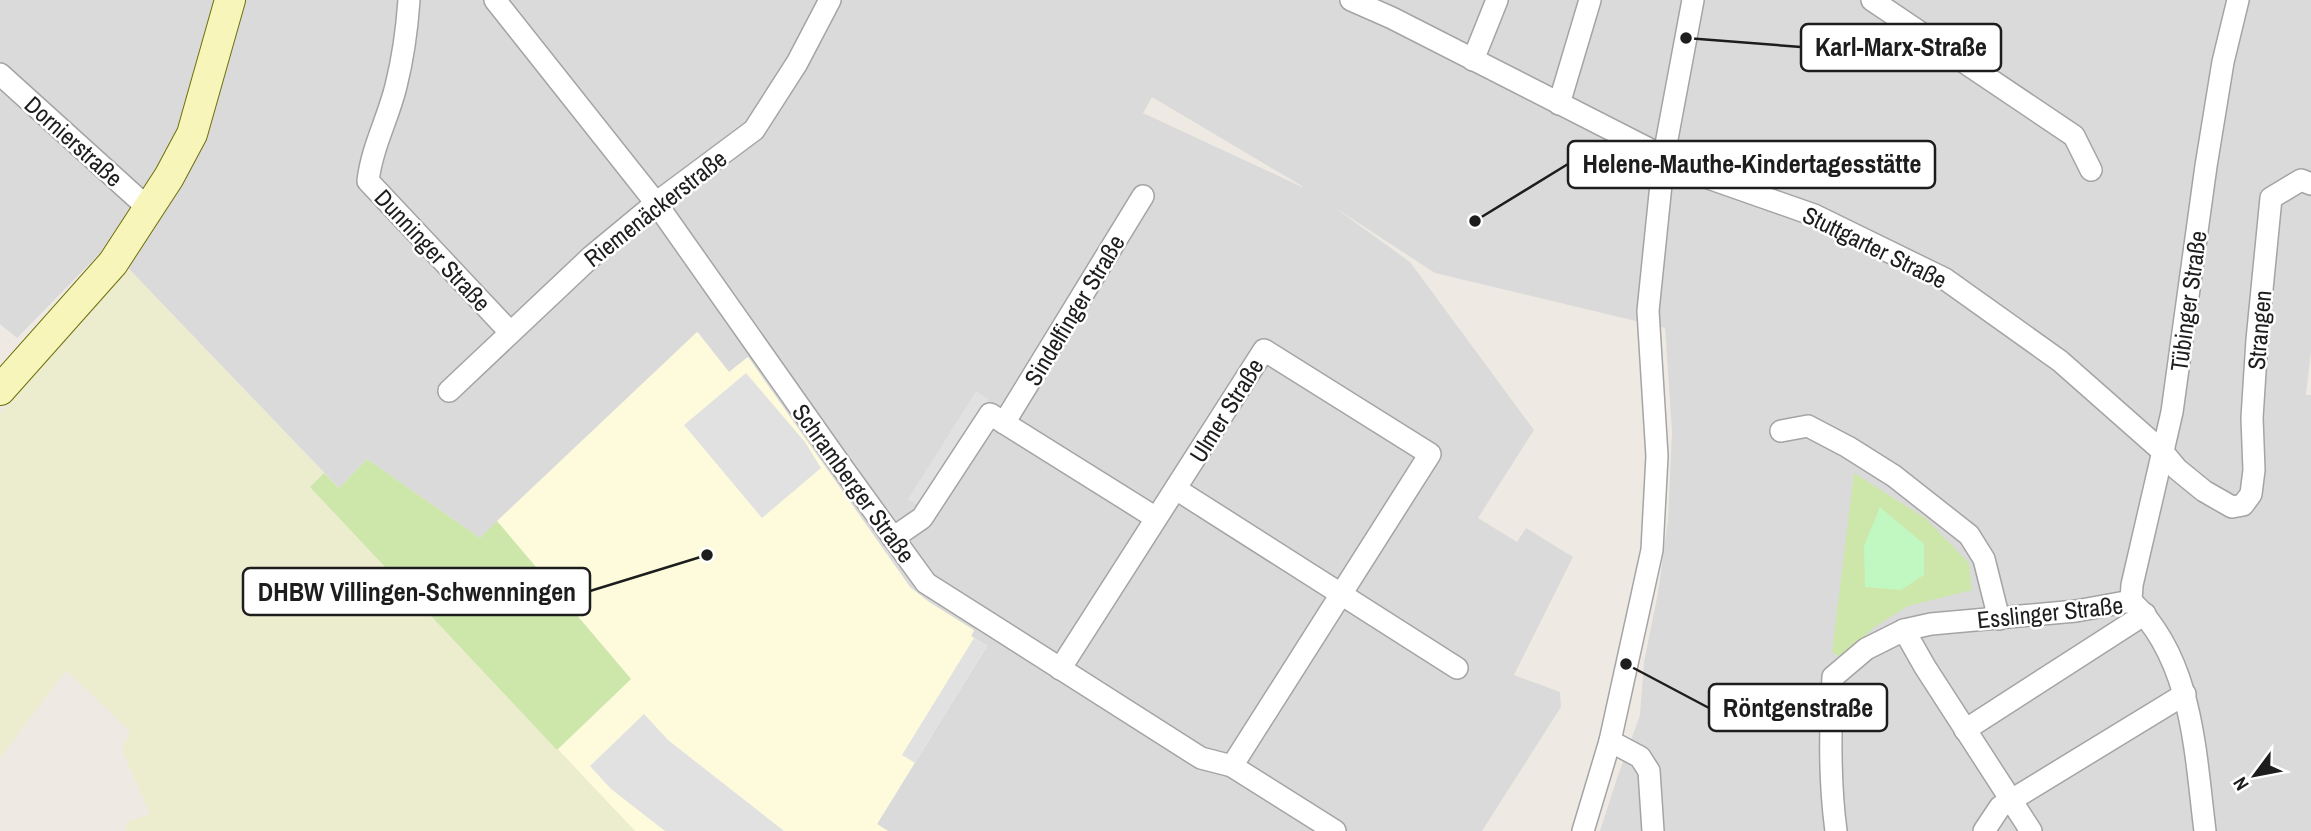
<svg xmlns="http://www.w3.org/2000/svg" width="2311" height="831" font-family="'Archivo Narrow',sans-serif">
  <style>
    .residential { fill: #dbdada; fill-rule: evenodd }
    .education { fill: #fefbdd }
    .farmland { fill: #ececcf }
    .grass { fill: #cde7ab }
    .park { fill: #c1f7c1 }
    .parking { fill: #e1e1e1 }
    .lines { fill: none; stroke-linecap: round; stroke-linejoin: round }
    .street-casing { stroke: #a4a4a4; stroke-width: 24 }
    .secondary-casing { stroke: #6d7009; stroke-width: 32 }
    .street { stroke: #fff; stroke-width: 21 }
    .secondary { stroke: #f7f5b9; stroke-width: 30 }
    .labels { text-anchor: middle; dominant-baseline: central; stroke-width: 5; stroke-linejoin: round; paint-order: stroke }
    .street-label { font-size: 24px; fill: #1d1d1d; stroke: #fff }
    .leader { fill: none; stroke: #1d1d1d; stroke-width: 2.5 }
    .callout-dot { fill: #1d1d1d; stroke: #fff; stroke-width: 2.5 }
    .callout { fill: #fff; stroke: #1d1d1d; stroke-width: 2.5 }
    .callout-label { font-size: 26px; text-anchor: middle; font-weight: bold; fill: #1d1d1d }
  </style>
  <rect width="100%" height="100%" fill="#eeeae3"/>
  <!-- residential -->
  <path class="residential" d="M 0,0 L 2311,0 L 2311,351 L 2306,395 L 2311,395 L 2311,831 L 1600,831 L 1616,781 L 1640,715 L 1644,662 L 1658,593 L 1668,520 L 1672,432 L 1665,328 L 1435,273 L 1334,207 L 1410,262 L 1534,430 L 1478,518 L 1517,542 L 1526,528 L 1573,557 L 1514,675 L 1560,692 L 1561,707 L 1482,831 L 888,831 L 877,824 L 987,646 L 971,636 L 974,631 L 929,602 L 910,587 L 748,357 L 729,372 L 698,332 L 480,538 L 367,459 L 339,488 L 107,246 L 17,338 L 0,324 ZM 1152,97 L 1302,186 L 1302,187 L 1143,113 Z"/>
  <!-- education -->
  <path class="education" d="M 697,332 L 729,372 L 748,357 L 910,587 L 929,602 L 974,630 L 971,636 L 987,646 L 877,824 L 888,831 L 635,831 L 557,750 L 631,679 L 497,521 Z"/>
  <!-- farmland -->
  <path class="farmland" d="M 128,268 L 324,473 L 311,487 L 635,831 L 126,831 L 127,822 L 150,814 L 122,750 L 130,731 L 66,670 L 0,758 L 0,414 Z"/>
  <!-- grass -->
  <g class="grass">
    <path d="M 367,459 L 480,538 L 497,521 L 631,679 L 557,750 L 310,487 L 324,473 L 339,488 Z"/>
    <path d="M 1854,473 L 1925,518 L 1969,563 L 1972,590 L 1908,606 L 1873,628 L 1841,658 L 1832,652 Z"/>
  </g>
  <!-- park -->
  <path class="park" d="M 1880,507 L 1924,544 L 1924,575 L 1901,590 L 1865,587 L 1864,546 Z"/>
  <!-- parking -->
  <g class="parking">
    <path d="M 746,373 L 805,442 L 821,468 L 762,518 L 684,425 Z"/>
    <path d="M 976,391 L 989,399 L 921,507 L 908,499 Z"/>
    <path d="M 974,638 L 987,646 L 915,763 L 902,755 Z"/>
    <path d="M 644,714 L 668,740 L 784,831 L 665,831 L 611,789 L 590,766 Z"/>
  </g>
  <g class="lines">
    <!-- street casing -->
    <g class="street-casing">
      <g id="street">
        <path d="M 409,0 C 407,29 403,58 396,86 C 388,119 372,147 368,181 L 510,332"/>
        <path d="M 495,0 L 656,203 L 842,467 L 926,583 L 1201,758 L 1232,766 L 1335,831"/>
        <path d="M 1351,0 L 1392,18 L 1700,175 L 1814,215 L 1945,279 L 2060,361 L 2162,451 L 2177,469 L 2204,491 L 2232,507 L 2243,505 L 2251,494 L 2254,470 L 2252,418 L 2257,340 L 2271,198 L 2301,180 L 2311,184"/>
        <path d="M 1872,0 L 2074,136 L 2091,170"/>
        <path d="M 1473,60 L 1497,0"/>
        <path d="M 0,74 L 148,208"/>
        <path d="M 1559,104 L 1590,0"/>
        <path d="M 449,391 L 592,256 L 656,203 L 754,130 L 797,63 L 830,0"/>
        <path d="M 1004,423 L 1143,196"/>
        <path d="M 1781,431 L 1808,426 L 1848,447 L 1894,476 L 1969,535 L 1984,559 L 1999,619"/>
        <path d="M 1176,489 L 1457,668"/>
        <path d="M 893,538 L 922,518 L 990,414 L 1156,518"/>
        <path d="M 2131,601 L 2132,585 L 2172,412 L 2206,166 L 2223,62 L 2238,0"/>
        <path d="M 1904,630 L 1925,667 L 2031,831"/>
        <path d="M 1060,669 L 1264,350 L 1430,454 L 1232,766"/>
        <path d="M 1965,730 L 2145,614"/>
        <path d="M 1610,741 L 1640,757 L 1649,771 L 1653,831"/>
        <path d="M 1583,831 L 1610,741 L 1652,550 L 1657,456 L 1648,311 L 1664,155 L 1693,0"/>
        <path d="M 1836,831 C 1829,779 1830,729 1833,677 L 1866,649 L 1904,630 L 1931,624 L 2076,611 L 2131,601 C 2193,659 2195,752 2205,831"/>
        <path d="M 1984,831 L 2000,807 L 2185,694"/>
      </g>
    </g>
    <!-- secondary casing -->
    <g class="secondary-casing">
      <path id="secondary" d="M 0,390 L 113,263 L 169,177 L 192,134 L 230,0"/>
    </g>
    <!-- street -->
    <use href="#street" class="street"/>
    <!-- secondary -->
    <use href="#secondary" class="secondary"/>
  </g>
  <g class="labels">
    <!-- street labels -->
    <g class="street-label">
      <text transform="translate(74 141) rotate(42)">Dornierstraße</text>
      <text transform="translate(655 208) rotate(-38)">Riemenäckerstraße</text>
      <text transform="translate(1875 247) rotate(26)">Stuttgarter Straße</text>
      <text transform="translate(433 250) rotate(47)">Dunninger Straße</text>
      <text transform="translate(2188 301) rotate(-82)">Tübinger Straße</text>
      <text transform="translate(1074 310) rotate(-59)">Sindelfinger Straße</text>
      <text transform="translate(2259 330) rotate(-85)">Strangen</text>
      <text transform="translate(1226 410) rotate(-58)">Ulmer Straße</text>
      <text transform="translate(854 483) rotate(54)">Schramberger Straße</text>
      <text transform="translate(2050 612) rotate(-6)">Esslinger Straße</text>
    </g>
  </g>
  <!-- callouts -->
  <path class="leader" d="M1686 38L1801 47M1475 221L1568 164M707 555L590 591M1626 664L1709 708"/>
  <g class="callout-dot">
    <circle cx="1686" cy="38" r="7"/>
    <circle cx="1475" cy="221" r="7"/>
    <circle cx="707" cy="555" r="7"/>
    <circle cx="1626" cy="664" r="7"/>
  </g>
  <g class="callout">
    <rect x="1801" y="24" width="200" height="47" rx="7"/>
    <rect x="1568" y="141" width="367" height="47" rx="7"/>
    <rect x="243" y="568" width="347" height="47" rx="7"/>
    <rect x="1709" y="684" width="178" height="47" rx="7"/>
  </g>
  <g class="callout-label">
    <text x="1901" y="56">Karl-Marx-Straße</text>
    <text x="1752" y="173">Helene-Mauthe-Kindertagesstätte</text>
    <text x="417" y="601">DHBW Villingen-Schwenningen</text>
    <text x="1798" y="717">Röntgenstraße</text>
  </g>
  <!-- north arrow -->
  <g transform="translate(2255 775) rotate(238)" stroke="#ffffff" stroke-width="5" paint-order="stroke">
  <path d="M0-5L12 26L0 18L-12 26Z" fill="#1d1d1d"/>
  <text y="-10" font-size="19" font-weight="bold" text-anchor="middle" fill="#1d1d1d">N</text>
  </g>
</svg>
